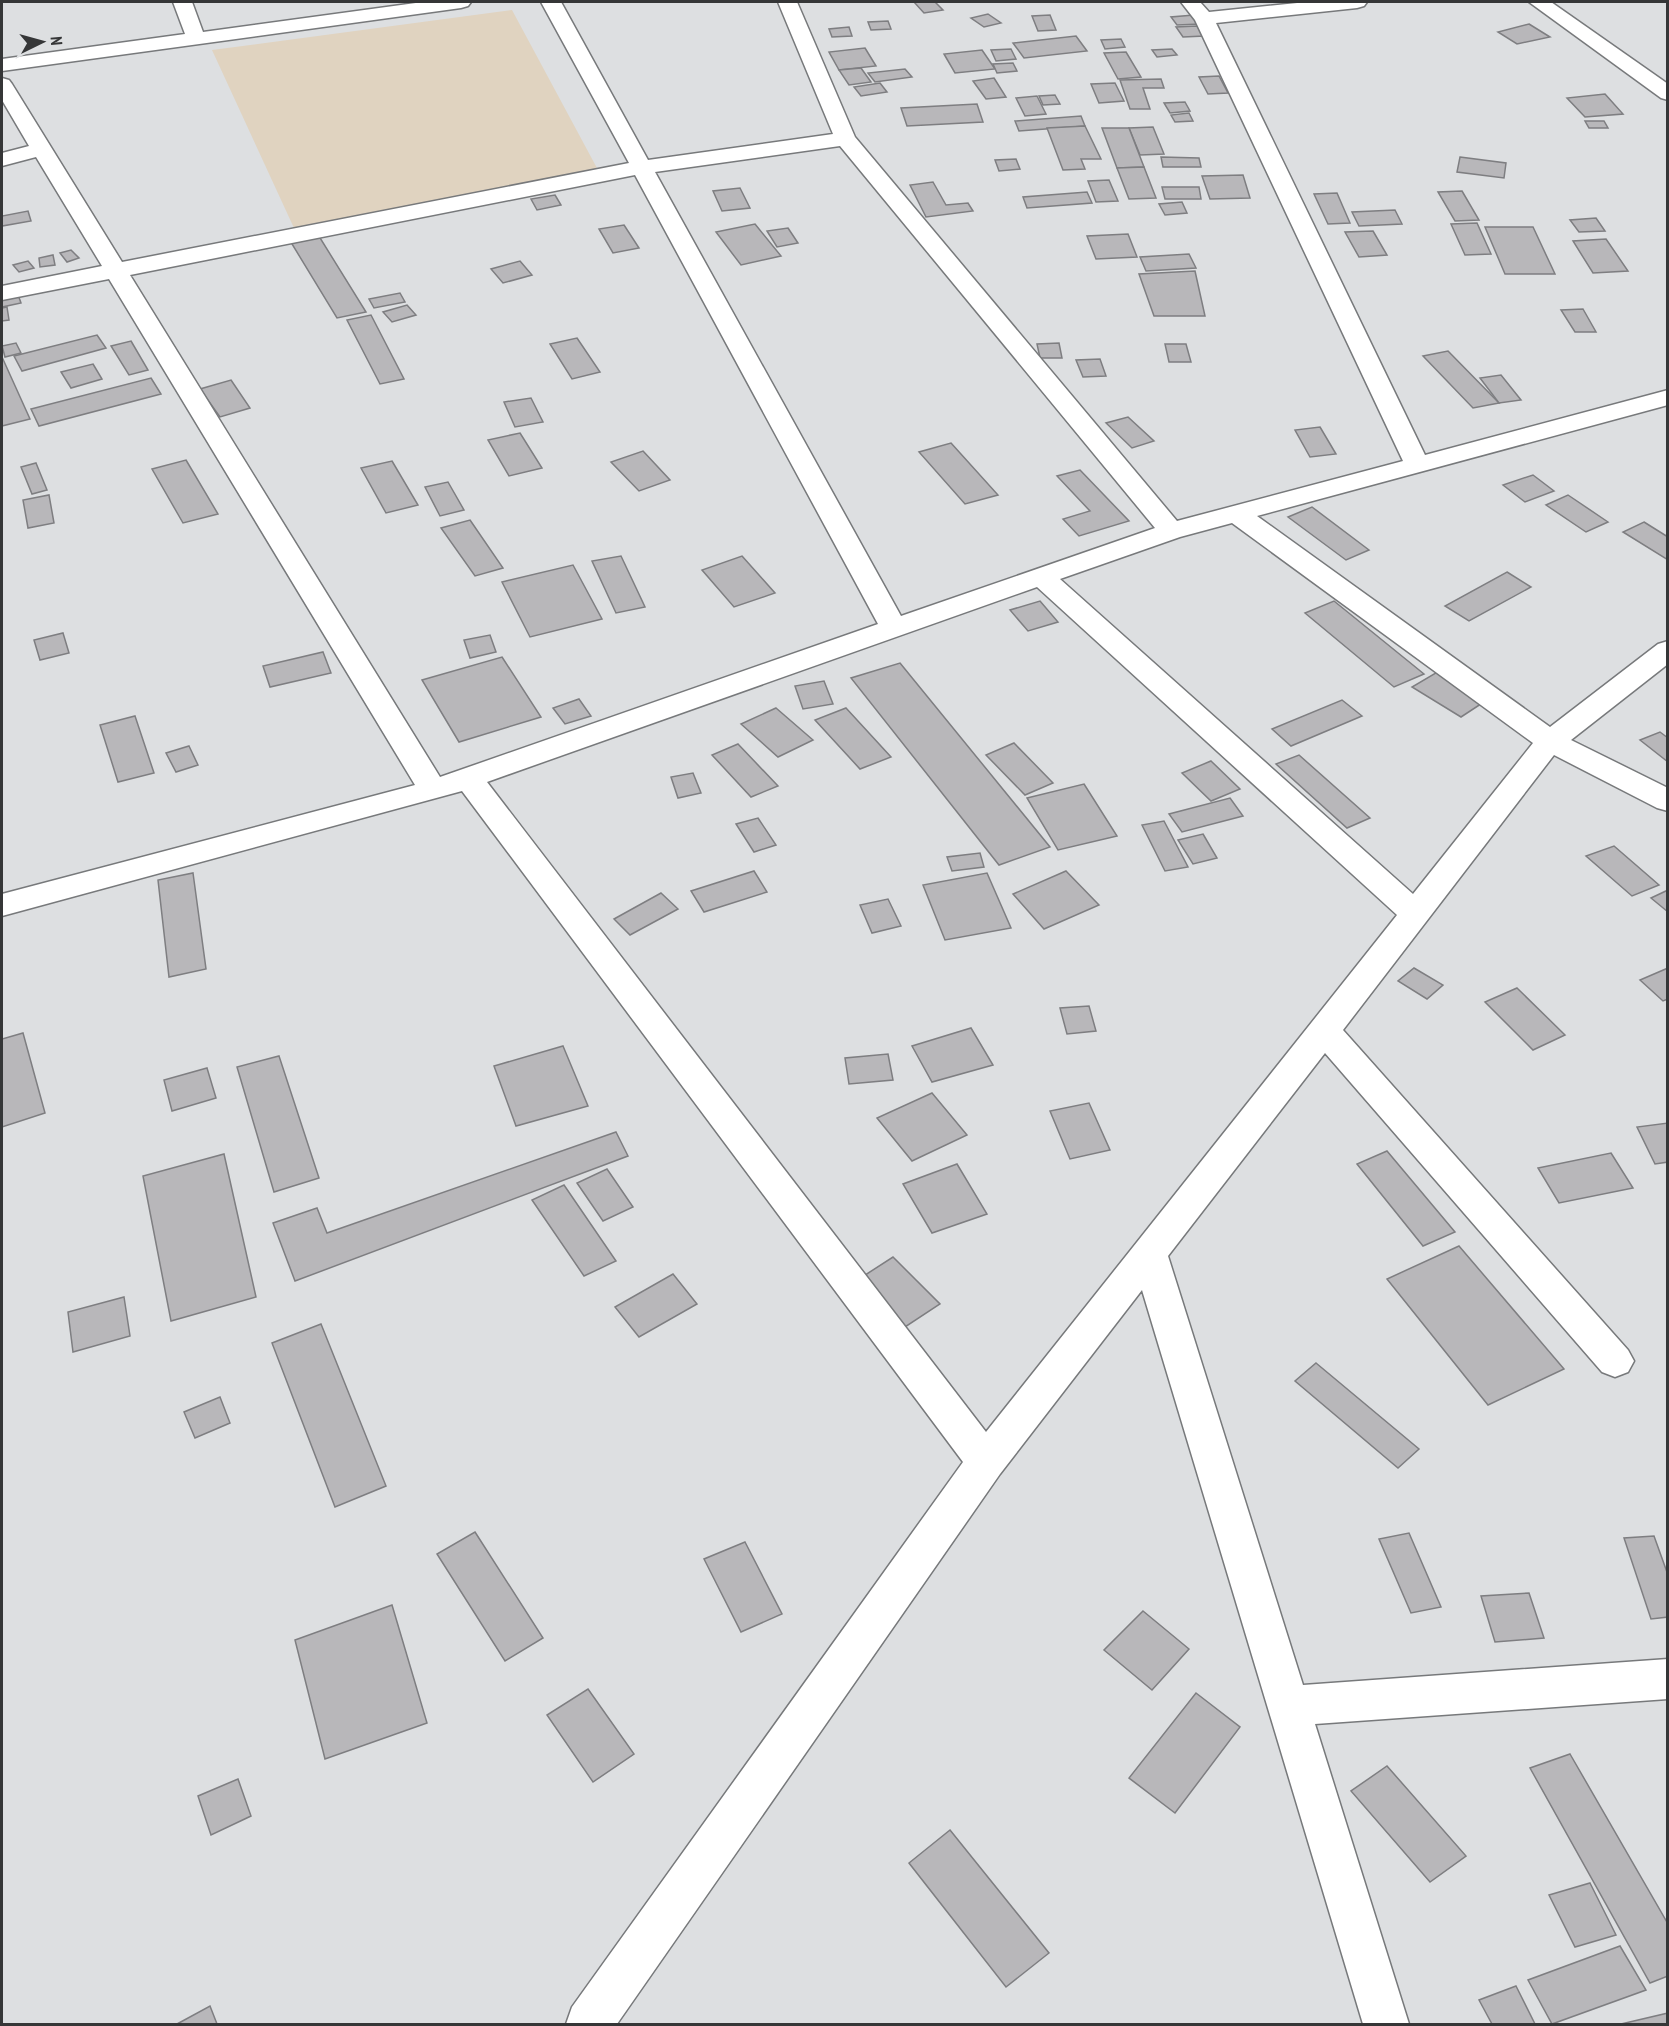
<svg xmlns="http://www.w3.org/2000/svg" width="1669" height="2026" font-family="'PT Sans Narrow',sans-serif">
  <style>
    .commercial { fill: #e0d3c0 }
    .building { fill: #b8b7ba; stroke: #7e7e81; stroke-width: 1.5 }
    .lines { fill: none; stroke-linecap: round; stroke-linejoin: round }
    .minor-casing { stroke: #77797b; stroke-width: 3 }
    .minor { fill: #fff; fill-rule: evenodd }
  </style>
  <rect width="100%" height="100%" fill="#dddfe1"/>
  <!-- commercial -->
  <path class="commercial" d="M 512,10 L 598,170 L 294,228 L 212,50 Z"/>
  <!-- building -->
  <g class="building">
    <path d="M 914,2 L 935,2 L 943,10 L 924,13 Z"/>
    <path d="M 988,14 L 1001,23 L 984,27 L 971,18 Z"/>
    <path d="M 1050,15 L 1056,30 L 1038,31 L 1032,16 Z"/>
    <path d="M 1194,15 L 1200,24 L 1177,25 L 1171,17 Z"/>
    <path d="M 888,21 L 891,29 L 871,30 L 868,22 Z"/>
    <path d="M 1529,24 L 1550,37 L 1517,44 L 1498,32 Z"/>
    <path d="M 1197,26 L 1204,36 L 1183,37 L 1176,27 Z"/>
    <path d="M 849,27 L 852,36 L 832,37 L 829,29 Z"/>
    <path d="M 1076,36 L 1087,51 L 1024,58 L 1013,43 Z"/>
    <path d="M 1121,39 L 1125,47 L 1105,49 L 1101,40 Z"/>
    <path d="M 865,48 L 876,66 L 839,70 L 829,52 Z"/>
    <path d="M 1011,49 L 1016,59 L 996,61 L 991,50 Z"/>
    <path d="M 1172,49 L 1177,55 L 1157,57 L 1152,50 Z"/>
    <path d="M 982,50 L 995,69 L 955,73 L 944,54 Z"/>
    <path d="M 1126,52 L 1141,77 L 1118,79 L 1104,53 Z"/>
    <path d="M 1013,63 L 1017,71 L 997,73 L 993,64 Z"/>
    <path d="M 861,68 L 871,82 L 849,85 L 839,70 Z"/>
    <path d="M 905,69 L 912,77 L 875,82 L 868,73 Z"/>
    <path d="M 1219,76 L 1228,93 L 1208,94 L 1199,77 Z"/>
    <path d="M 994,78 L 1006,97 L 986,99 L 973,81 Z"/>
    <path d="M 1161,79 L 1164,88 L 1143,88 L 1150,109 L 1130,109 L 1120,80 Z"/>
    <path d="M 880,83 L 887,92 L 861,96 L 854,87 Z"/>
    <path d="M 1115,83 L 1124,101 L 1099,103 L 1091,84 Z"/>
    <path d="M 1605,94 L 1623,114 L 1585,117 L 1567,98 Z"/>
    <path d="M 1055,95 L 1060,104 L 1043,105 L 1039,96 Z"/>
    <path d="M 1037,96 L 1046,114 L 1025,116 L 1016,98 Z"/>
    <path d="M 1185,102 L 1190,111 L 1170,113 L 1164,103 Z"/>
    <path d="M 977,104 L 983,122 L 907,126 L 901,108 Z"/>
    <path d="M 1189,113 L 1193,121 L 1175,122 L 1171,115 Z"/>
    <path d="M 1081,116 L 1085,126 L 1019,131 L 1015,121 Z"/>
    <path d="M 1585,121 L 1604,121 L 1608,128 L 1589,128 Z"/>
    <path d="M 1085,126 L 1101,159 L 1081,159 L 1085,169 L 1063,170 L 1047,128 Z"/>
    <path d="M 1153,127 L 1164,154 L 1140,155 L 1129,128 Z"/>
    <path d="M 1102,128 L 1129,128 L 1144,167 L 1117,168 Z"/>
    <path d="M 1161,157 L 1199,158 L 1201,167 L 1163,167 Z"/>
    <path d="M 1460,157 L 1506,163 L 1504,178 L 1457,172 Z"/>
    <path d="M 1016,159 L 1020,169 L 999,171 L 995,160 Z"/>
    <path d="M 1144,167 L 1156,198 L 1129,199 L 1117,168 Z"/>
    <path d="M 1243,175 L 1250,198 L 1210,199 L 1202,176 Z"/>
    <path d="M 1109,180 L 1118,201 L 1096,202 L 1088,181 Z"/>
    <path d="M 933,182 L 946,205 L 968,203 L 973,211 L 926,217 L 910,185 Z"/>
    <path d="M 1162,187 L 1199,187 L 1201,199 L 1165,199 Z"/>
    <path d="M 740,188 L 750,208 L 722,211 L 713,191 Z"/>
    <path d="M 1462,191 L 1479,220 L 1455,221 L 1438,192 Z"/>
    <path d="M 1087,192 L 1092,203 L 1027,208 L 1023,197 Z"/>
    <path d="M 1337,193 L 1350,223 L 1328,224 L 1314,194 Z"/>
    <path d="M 555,195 L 561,205 L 537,210 L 531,199 Z"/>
    <path d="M 1182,202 L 1187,213 L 1165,215 L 1159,204 Z"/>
    <path d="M 1395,210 L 1402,224 L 1359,226 L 1352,212 Z"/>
    <path d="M 28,211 L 31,221 L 2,226 L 2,216 Z"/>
    <path d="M 1596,218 L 1605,231 L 1579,232 L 1570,220 Z"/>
    <path d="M 1477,223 L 1491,254 L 1465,255 L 1451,224 Z"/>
    <path d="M 755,224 L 781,256 L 741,265 L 716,232 Z"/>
    <path d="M 624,225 L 639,248 L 613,253 L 599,229 Z"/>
    <path d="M 1485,227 L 1533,227 L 1555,274 L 1505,274 Z"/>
    <path d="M 788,228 L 798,243 L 777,247 L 767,231 Z"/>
    <path d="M 1373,231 L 1387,255 L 1359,257 L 1345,232 Z"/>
    <path d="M 317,233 L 366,312 L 337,318 L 289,239 Z"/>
    <path d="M 1128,234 L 1137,257 L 1096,259 L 1087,236 Z"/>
    <path d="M 1606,239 L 1628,271 L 1593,273 L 1573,241 Z"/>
    <path d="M 71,250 L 79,258 L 67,262 L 60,253 Z"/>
    <path d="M 1189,254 L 1196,268 L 1146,271 L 1140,257 Z"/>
    <path d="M 53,255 L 55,265 L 40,267 L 39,258 Z"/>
    <path d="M 28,261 L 34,268 L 19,272 L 13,265 Z"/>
    <path d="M 520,261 L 532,275 L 503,283 L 491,269 Z"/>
    <path d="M 1195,271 L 1205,316 L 1154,316 L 1139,274 Z"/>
    <path d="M 17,292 L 21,303 L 2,307 L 2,295 Z"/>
    <path d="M 400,293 L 405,302 L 374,308 L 369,299 Z"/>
    <path d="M 407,305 L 416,315 L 392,322 L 383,312 Z"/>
    <path d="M 7,307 L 9,320 L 2,321 L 2,308 Z"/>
    <path d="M 1583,309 L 1596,332 L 1575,332 L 1561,310 Z"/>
    <path d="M 371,315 L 404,379 L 380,384 L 347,320 Z"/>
    <path d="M 97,335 L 106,348 L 22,371 L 14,356 Z"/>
    <path d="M 577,338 L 600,372 L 572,379 L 550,344 Z"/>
    <path d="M 131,341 L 148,370 L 129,375 L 111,346 Z"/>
    <path d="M 16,343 L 21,353 L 5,357 L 2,346 Z"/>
    <path d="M 1059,343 L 1062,358 L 1040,358 L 1037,344 Z"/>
    <path d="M 1165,344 L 1186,344 L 1191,362 L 1169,362 Z"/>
    <path d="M 1448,351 L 1499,403 L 1473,408 L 1423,356 Z"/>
    <path d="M 2,357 L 30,419 L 2,426 Z"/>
    <path d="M 1100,359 L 1106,376 L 1083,377 L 1076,360 Z"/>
    <path d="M 93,364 L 102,379 L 71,388 L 61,372 Z"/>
    <path d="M 1501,375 L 1521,400 L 1499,403 L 1480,378 Z"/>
    <path d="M 151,378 L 161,394 L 39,426 L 31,409 Z"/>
    <path d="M 231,380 L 250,408 L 220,417 L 200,389 Z"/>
    <path d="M 531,398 L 543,422 L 515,427 L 504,402 Z"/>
    <path d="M 1128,417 L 1154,441 L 1132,448 L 1106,423 Z"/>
    <path d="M 1320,427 L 1336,454 L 1310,457 L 1295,430 Z"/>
    <path d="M 520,433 L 542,468 L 509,476 L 488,440 Z"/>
    <path d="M 951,443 L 998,495 L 965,504 L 919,452 Z"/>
    <path d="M 643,451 L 670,480 L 639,491 L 611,462 Z"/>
    <path d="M 186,460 L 218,514 L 183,523 L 152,469 Z"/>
    <path d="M 392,461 L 418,505 L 386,513 L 361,468 Z"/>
    <path d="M 36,463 L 47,490 L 32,494 L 21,467 Z"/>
    <path d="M 1080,470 L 1129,521 L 1079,536 L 1063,519 L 1090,511 L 1057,476 Z"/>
    <path d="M 1533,475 L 1554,491 L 1525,502 L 1503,485 Z"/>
    <path d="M 448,482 L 464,510 L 440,516 L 425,487 Z"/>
    <path d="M 49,495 L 54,523 L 28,528 L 23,500 Z"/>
    <path d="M 1568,495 L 1608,522 L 1586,532 L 1546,505 Z"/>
    <path d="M 1312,507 L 1369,550 L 1346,560 L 1288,517 Z"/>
    <path d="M 470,520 L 503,568 L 475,576 L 441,528 Z"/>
    <path d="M 1644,522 L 1668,537 L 1668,560 L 1623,532 Z"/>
    <path d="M 621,556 L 645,607 L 616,613 L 592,561 Z"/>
    <path d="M 742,556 L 775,593 L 734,607 L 702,570 Z"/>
    <path d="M 573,565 L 602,619 L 530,637 L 502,582 Z"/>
    <path d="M 1507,572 L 1531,587 L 1469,621 L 1445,606 Z"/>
    <path d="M 1040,601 L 1058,622 L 1028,631 L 1010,610 Z"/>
    <path d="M 1334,601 L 1424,674 L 1394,687 L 1305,613 Z"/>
    <path d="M 63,633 L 69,653 L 40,660 L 34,640 Z"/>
    <path d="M 490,635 L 496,652 L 470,658 L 464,640 Z"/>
    <path d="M 323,652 L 331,673 L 270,687 L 263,666 Z"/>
    <path d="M 502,657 L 541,717 L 459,742 L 422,680 Z"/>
    <path d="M 900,663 L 1050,847 L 999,865 L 851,678 Z"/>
    <path d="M 1439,671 L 1487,700 L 1461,717 L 1412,687 Z"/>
    <path d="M 824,681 L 833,704 L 803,709 L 795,686 Z"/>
    <path d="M 579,699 L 591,716 L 565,724 L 553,708 Z"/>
    <path d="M 1342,700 L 1362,716 L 1291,746 L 1272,729 Z"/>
    <path d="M 776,708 L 813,740 L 778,757 L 741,724 Z"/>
    <path d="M 846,708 L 891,757 L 860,769 L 815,720 Z"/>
    <path d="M 135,716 L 154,773 L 118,782 L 100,725 Z"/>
    <path d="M 1660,732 L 1668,738 L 1668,762 L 1640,740 Z"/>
    <path d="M 1014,743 L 1053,783 L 1025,795 L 986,755 Z"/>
    <path d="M 738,744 L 778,786 L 751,797 L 712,755 Z"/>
    <path d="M 189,746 L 198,765 L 176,772 L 166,753 Z"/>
    <path d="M 1299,755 L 1370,818 L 1347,828 L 1276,764 Z"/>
    <path d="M 1211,761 L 1240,789 L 1211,801 L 1182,773 Z"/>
    <path d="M 693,773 L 701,793 L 678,798 L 671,777 Z"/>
    <path d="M 1084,784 L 1117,836 L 1058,850 L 1027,798 Z"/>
    <path d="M 1230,798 L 1243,816 L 1182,832 L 1169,814 Z"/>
    <path d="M 758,818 L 776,845 L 754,852 L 736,824 Z"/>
    <path d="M 1164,821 L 1188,867 L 1165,871 L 1142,825 Z"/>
    <path d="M 1203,834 L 1217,858 L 1193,864 L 1178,840 Z"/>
    <path d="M 1614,846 L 1659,885 L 1632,896 L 1586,856 Z"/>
    <path d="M 980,853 L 984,867 L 952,871 L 947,857 Z"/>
    <path d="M 754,871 L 767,892 L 704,912 L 691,891 Z"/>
    <path d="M 1066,871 L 1099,905 L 1044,929 L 1013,894 Z"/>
    <path d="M 193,873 L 206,969 L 169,977 L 158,880 Z"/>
    <path d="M 987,873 L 1011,928 L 945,940 L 923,885 Z"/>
    <path d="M 1668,890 L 1668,912 L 1651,898 Z"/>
    <path d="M 661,893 L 678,909 L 630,935 L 614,919 Z"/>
    <path d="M 888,899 L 901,926 L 872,933 L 860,905 Z"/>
    <path d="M 1414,968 L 1443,985 L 1427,999 L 1398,981 Z"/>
    <path d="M 1668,968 L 1668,999 L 1663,1001 L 1640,980 Z"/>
    <path d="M 1517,988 L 1565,1035 L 1533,1050 L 1485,1002 Z"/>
    <path d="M 1089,1006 L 1096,1031 L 1067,1034 L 1060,1008 Z"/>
    <path d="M 971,1028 L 993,1065 L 932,1082 L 912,1046 Z"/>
    <path d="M 23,1033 L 45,1113 L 2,1127 L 2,1039 Z"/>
    <path d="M 563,1046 L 588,1106 L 516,1126 L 494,1066 Z"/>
    <path d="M 888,1054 L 893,1080 L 849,1084 L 845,1058 Z"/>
    <path d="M 279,1056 L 319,1178 L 274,1192 L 237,1067 Z"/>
    <path d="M 207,1068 L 216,1098 L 172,1111 L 164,1080 Z"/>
    <path d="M 932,1093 L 967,1135 L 912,1161 L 877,1118 Z"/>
    <path d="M 1089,1103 L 1110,1150 L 1070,1159 L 1050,1111 Z"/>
    <path d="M 1668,1123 L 1668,1162 L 1655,1164 L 1637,1127 Z"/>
    <path d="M 616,1132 L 628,1156 L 295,1281 L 273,1223 L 317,1208 L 327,1233 Z"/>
    <path d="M 1387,1151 L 1455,1232 L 1423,1246 L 1357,1164 Z"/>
    <path d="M 1611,1153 L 1633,1188 L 1559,1203 L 1538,1168 Z"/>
    <path d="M 224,1154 L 256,1297 L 171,1321 L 143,1176 Z"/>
    <path d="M 957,1164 L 987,1214 L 932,1233 L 903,1184 Z"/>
    <path d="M 607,1169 L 633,1207 L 603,1221 L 577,1183 Z"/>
    <path d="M 564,1185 L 616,1261 L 584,1276 L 532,1200 Z"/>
    <path d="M 1459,1246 L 1564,1369 L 1488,1405 L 1387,1279 Z"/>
    <path d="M 893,1257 L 940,1304 L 905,1327 L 859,1279 Z"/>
    <path d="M 673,1274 L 697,1304 L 639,1337 L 615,1307 Z"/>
    <path d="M 124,1297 L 130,1336 L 73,1352 L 68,1312 Z"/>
    <path d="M 321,1324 L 386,1486 L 335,1507 L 272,1343 Z"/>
    <path d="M 1316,1363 L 1419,1449 L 1398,1468 L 1295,1381 Z"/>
    <path d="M 220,1397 L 230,1423 L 195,1438 L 184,1412 Z"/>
    <path d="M 475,1532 L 543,1638 L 505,1661 L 437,1554 Z"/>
    <path d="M 1409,1533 L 1441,1607 L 1411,1613 L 1379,1539 Z"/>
    <path d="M 1654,1536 L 1668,1575 L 1668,1617 L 1651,1619 L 1624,1538 Z"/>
    <path d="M 745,1542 L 782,1614 L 741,1632 L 704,1559 Z"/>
    <path d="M 1529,1593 L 1544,1638 L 1495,1642 L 1481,1596 Z"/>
    <path d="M 392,1605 L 427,1723 L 325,1759 L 295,1640 Z"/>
    <path d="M 1143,1611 L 1189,1649 L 1152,1690 L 1104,1650 Z"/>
    <path d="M 588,1689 L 634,1754 L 593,1782 L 547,1715 Z"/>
    <path d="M 1196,1693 L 1240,1727 L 1175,1813 L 1129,1778 Z"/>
    <path d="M 1570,1754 L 1668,1924 L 1668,1976 L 1650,1983 L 1530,1768 Z"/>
    <path d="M 1387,1766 L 1466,1856 L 1430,1882 L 1351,1791 Z"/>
    <path d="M 238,1779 L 251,1816 L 211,1835 L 198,1796 Z"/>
    <path d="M 950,1830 L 1049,1953 L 1006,1987 L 909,1863 Z"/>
    <path d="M 1590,1883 L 1616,1935 L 1575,1947 L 1549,1895 Z"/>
    <path d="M 1620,1946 L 1646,1990 L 1552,2024 L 1528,1980 Z"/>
    <path d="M 1516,1986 L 1535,2024 L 1492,2024 L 1479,2000 Z"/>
    <path d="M 210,2006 L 217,2024 L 177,2024 Z"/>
    <path d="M 1668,2013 L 1668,2024 L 1621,2024 Z"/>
  </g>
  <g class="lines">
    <!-- minor casing -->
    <g class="minor-casing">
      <g id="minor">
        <path d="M 173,2 L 192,2 L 203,32 L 423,2 L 471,2 L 468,6 L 461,8 L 2,71 L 2,59 L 185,34 Z"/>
        <path d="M 541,2 L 561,2 L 648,160 L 833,134 L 778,2 L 797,2 L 855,137 L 1177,521 L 1403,461 L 1195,20 L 1181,2 L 1200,2 L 1209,12 L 1307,2 L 1367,2 L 1364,6 L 1357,8 L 1216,23 L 1425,455 L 1668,390 L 1668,405 L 1257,516 L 1550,727 L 1658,644 L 1668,641 L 1668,664 L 1571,740 L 1668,788 L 1668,811 L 1657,808 L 1554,755 L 1343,1030 L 1628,1350 L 1634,1361 L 1628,1372 L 1615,1377 L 1602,1372 L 1325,1053 L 1168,1256 L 1303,1685 L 1668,1659 L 1668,1699 L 1315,1724 L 1409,2024 L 1363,2024 L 1142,1290 L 1000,1474 L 617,2024 L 566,2024 L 572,2007 L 963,1462 L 462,791 L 2,916 L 2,894 L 415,785 L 109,279 L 2,300 L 2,286 L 102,266 L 36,157 L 2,166 L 2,153 L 29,146 L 2,100 L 2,78 L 9,80 L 12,84 L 122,262 L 629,163 ZM 840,146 L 1155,528 L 901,616 L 655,172 ZM 635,175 L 878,624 L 440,777 L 130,275 ZM 1232,523 L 1533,743 L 1413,894 L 1060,579 L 1180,537 ZM 1037,587 L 1397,915 L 986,1432 L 487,782 Z"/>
        <path d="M 1529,2 L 1551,2 L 1668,84 L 1668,100 L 1661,98 Z"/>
      </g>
    </g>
    <!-- minor -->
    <use href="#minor" class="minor"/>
  </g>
  <!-- border -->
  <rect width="1669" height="2026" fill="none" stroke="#353637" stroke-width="6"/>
  <!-- north arrow -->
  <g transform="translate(42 42) rotate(85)" stroke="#dddfe1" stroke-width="4.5" paint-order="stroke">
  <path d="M0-4.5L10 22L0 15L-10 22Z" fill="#353637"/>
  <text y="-9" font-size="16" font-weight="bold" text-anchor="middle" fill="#353637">N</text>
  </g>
</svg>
